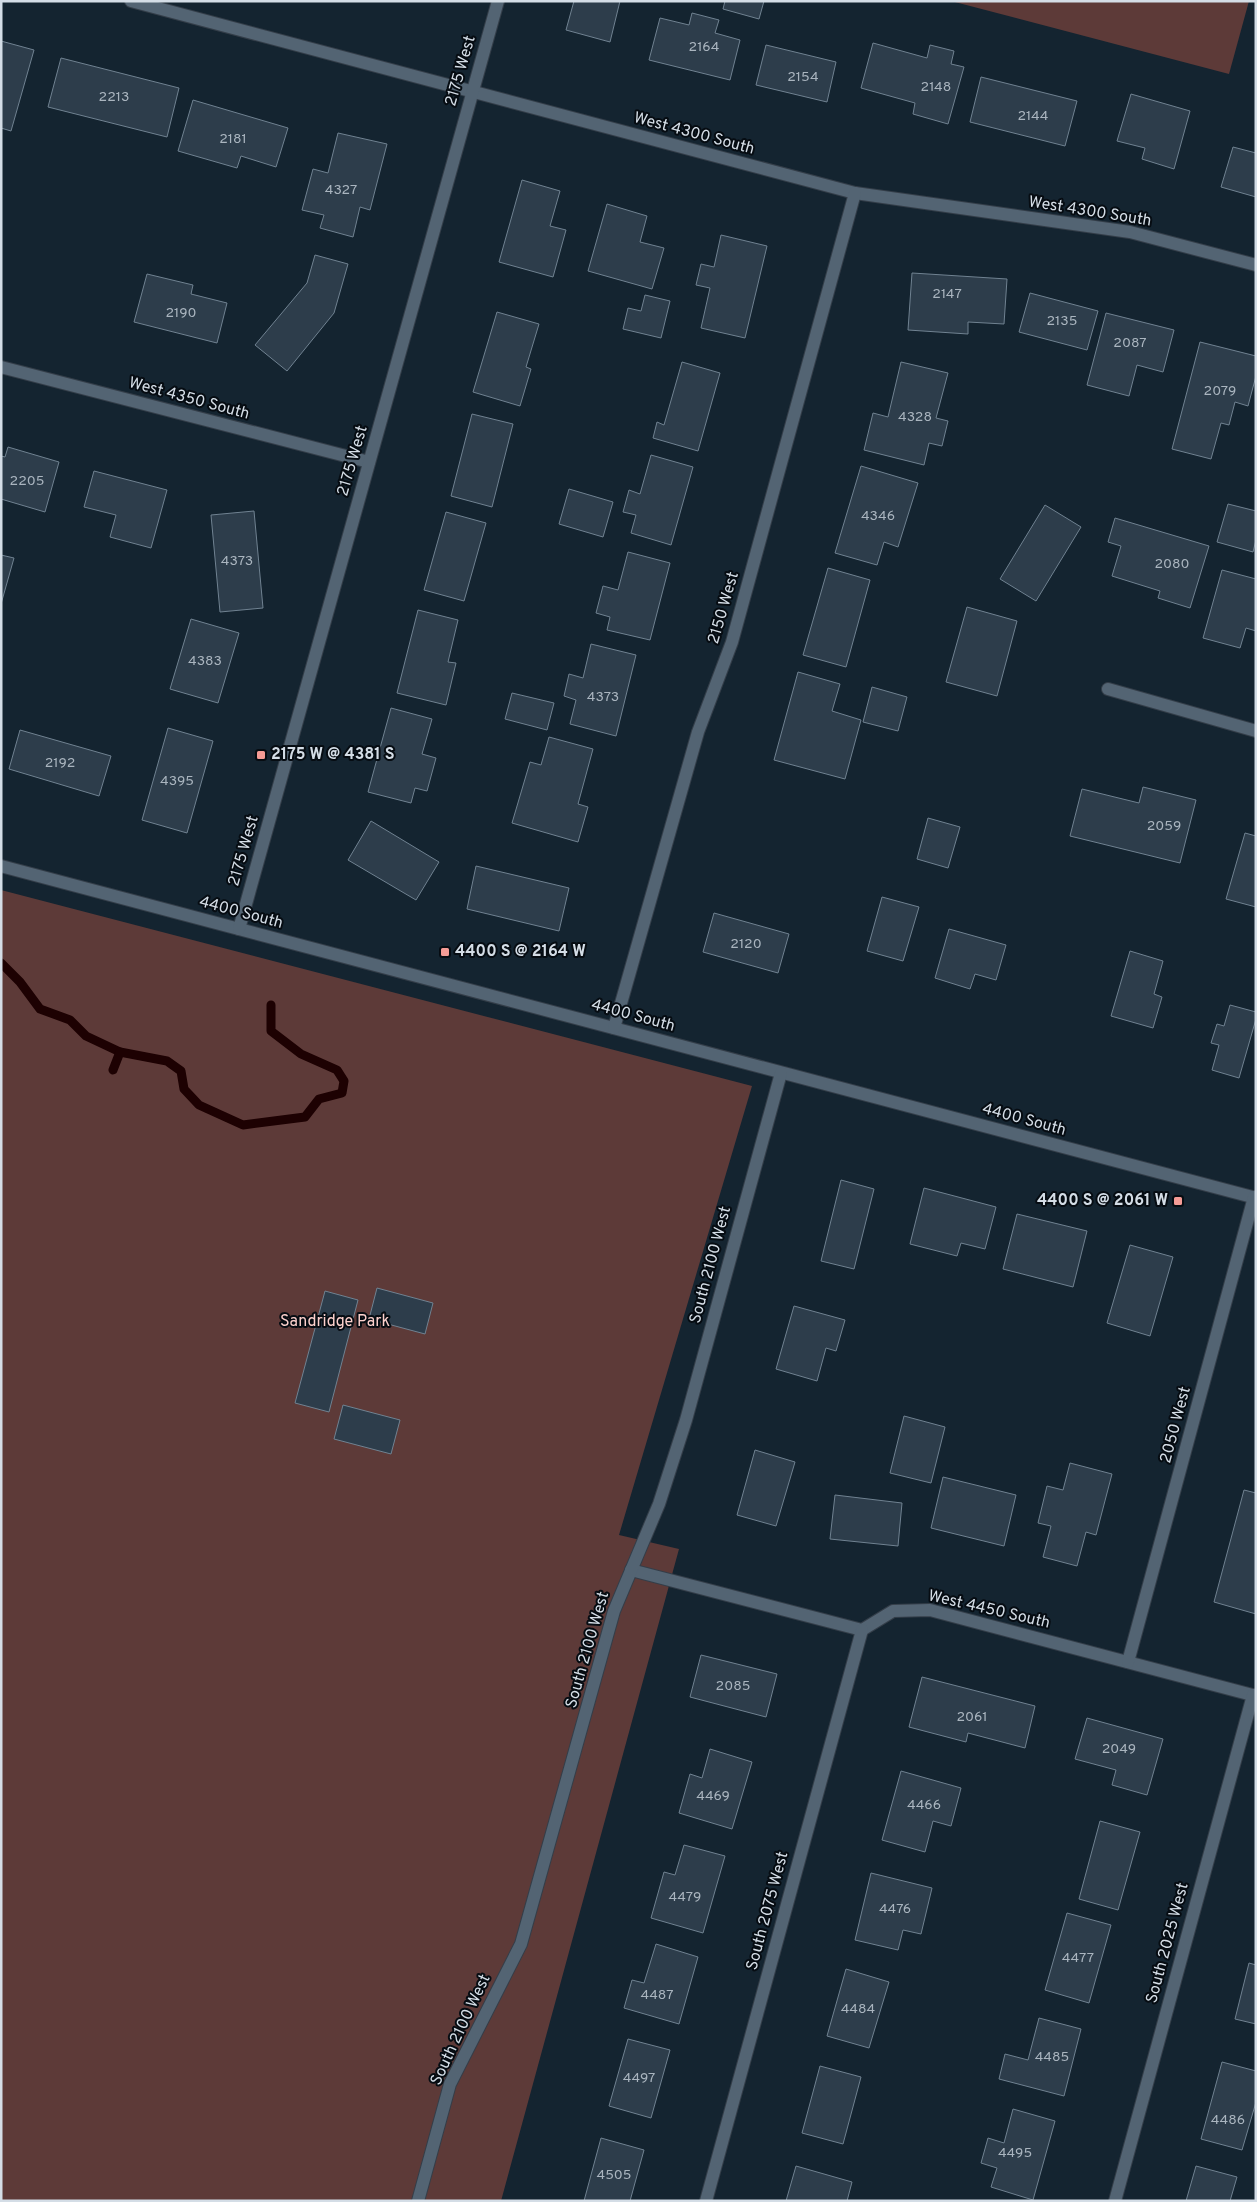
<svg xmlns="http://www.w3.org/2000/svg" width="1257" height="2202" font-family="Overpass,sans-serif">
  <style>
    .green { fill: #5d3a38 }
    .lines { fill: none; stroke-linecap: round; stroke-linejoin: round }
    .stream { stroke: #1d0102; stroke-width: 9 }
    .building { fill: #2d3d4b; stroke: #708291 }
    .minor-casing { stroke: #343e49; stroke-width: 14 }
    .minor { stroke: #536473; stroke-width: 12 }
    .poi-dot { fill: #f59c96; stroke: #060c12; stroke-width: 2 }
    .labels { text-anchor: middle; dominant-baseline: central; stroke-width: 4; stroke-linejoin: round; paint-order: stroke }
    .number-label { font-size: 14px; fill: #aab5bf }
    .street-label { font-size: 16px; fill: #d4dde6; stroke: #060c12 }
    .poi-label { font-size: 16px; font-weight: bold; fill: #d4dde6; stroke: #060c12; text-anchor: start }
    .park-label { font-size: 16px; fill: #fdd1cd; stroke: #060c12 }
  </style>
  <rect width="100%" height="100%" fill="#142430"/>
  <!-- green -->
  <g class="green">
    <path d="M 951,1 L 1249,1 L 1229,74 Z"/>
    <path d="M 1,890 L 752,1086 L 619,1535 L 679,1549 L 501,2201 L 1,2201 Z"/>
  </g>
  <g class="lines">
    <!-- stream -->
    <g class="stream">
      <path d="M 1,963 L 20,982 L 40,1009 L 70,1020 L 86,1036 L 120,1052"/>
      <path d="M 113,1070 L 120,1052 L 167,1061 L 181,1071 L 184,1089 L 199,1105 L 243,1125 L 305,1117 L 319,1099 L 342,1093 L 344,1081 L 337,1070 L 301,1054 L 271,1031 L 271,1005"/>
    </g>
  </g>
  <!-- building -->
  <g class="building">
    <path d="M 574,1 L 620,1 L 610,42 L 566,30 Z"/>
    <path d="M 725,1 L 764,1 L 759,19 L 723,9 Z"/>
    <path d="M 692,13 L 719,20 L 715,33 L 740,40 L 730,80 L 649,60 L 660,18 L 689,25 Z"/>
    <path d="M 1,41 L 34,50 L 11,131 L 1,128 Z"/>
    <path d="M 873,43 L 927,58 L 930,45 L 954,51 L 951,64 L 964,67 L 948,124 L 913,114 L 915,103 L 861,88 Z"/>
    <path d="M 766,45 L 836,62 L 827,102 L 756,85 Z"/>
    <path d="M 61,58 L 179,88 L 167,137 L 48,107 Z"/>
    <path d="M 981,77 L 1077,101 L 1065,146 L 970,122 Z"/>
    <path d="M 1131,94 L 1190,111 L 1174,169 L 1142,159 L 1145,148 L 1117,141 Z"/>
    <path d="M 193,100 L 288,128 L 276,167 L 241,156 L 237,168 L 178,151 Z"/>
    <path d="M 338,133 L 387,144 L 370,210 L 360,207 L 353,237 L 320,228 L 324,215 L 302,210 L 313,169 L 328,173 Z"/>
    <path d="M 1233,147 L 1256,153 L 1256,197 L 1221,187 Z"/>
    <path d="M 522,180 L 560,191 L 550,226 L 566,230 L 553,277 L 499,262 Z"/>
    <path d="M 607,204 L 647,216 L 640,242 L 664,248 L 652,289 L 588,271 Z"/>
    <path d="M 721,235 L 767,246 L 745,338 L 701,328 L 710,288 L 696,285 L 701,264 L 714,267 Z"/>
    <path d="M 315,255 L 348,264 L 334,313 L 287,371 L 255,345 L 307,283 Z"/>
    <path d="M 912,273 L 1007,279 L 1004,324 L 968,322 L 968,334 L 908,330 Z"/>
    <path d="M 147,274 L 193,285 L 191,294 L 227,303 L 217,343 L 134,322 Z"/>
    <path d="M 1030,293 L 1098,311 L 1087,350 L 1019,332 Z"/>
    <path d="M 645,295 L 670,301 L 661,338 L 623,329 L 628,308 L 641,311 Z"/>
    <path d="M 497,312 L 539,324 L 526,367 L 531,369 L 520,406 L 473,392 Z"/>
    <path d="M 1106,313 L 1174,330 L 1163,372 L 1137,365 L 1129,396 L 1087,385 Z"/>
    <path d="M 1200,342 L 1256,356 L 1256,376 L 1248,406 L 1235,402 L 1229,425 L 1221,423 L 1211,459 L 1172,449 Z"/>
    <path d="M 682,362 L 720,373 L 698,451 L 653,438 L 657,422 L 664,425 Z"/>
    <path d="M 901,362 L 948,373 L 936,418 L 948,421 L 942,446 L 929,443 L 924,465 L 864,450 L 873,413 L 888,417 Z"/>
    <path d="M 472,414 L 513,424 L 492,507 L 451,496 Z"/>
    <path d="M 8,447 L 59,462 L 45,512 L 1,499 L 1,456 L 5,457 Z"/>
    <path d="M 651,455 L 693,467 L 671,545 L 631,533 L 636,515 L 623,512 L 629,490 L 640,494 Z"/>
    <path d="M 861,466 L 918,483 L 898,547 L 884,542 L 877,565 L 835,553 Z"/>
    <path d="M 94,471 L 167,490 L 151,548 L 110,537 L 116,515 L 84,507 Z"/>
    <path d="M 569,489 L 613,502 L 603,537 L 559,524 Z"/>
    <path d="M 1228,504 L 1256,511 L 1256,540 L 1253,552 L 1217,542 Z"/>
    <path d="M 1045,505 L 1081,527 L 1036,601 L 1000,579 Z"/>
    <path d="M 254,511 L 263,608 L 220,612 L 211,515 Z"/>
    <path d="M 446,512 L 486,523 L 464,601 L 424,590 Z"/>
    <path d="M 1115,518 L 1209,546 L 1190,608 L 1158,598 L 1160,591 L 1112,576 L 1121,546 L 1108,542 Z"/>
    <path d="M 628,552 L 670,563 L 650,640 L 607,630 L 610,617 L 596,613 L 603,586 L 618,590 Z"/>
    <path d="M 1,555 L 14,558 L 1,604 Z"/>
    <path d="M 828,568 L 870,580 L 846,667 L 803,655 Z"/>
    <path d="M 1222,570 L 1256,579 L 1256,631 L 1246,628 L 1240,648 L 1203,638 Z"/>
    <path d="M 967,607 L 1017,621 L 997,696 L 946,682 Z"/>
    <path d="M 418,610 L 458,620 L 448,662 L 456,663 L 446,705 L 397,693 Z"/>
    <path d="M 191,619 L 239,633 L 218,703 L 170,689 Z"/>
    <path d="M 591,644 L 636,655 L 616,736 L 570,724 L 576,700 L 564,696 L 569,674 L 583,678 Z"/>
    <path d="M 798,672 L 840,684 L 832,711 L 861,720 L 845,779 L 774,760 Z"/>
    <path d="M 872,687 L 907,697 L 898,731 L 863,722 Z"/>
    <path d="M 512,693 L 554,703 L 547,730 L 505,719 Z"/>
    <path d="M 391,708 L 432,719 L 422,754 L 436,758 L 427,791 L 415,788 L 411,803 L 368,792 Z"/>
    <path d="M 168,728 L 213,741 L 187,833 L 142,820 Z"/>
    <path d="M 20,730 L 111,756 L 99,796 L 9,769 Z"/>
    <path d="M 549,737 L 593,749 L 578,804 L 588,807 L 578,842 L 512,823 L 530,762 L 541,765 Z"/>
    <path d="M 1143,787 L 1196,800 L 1180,863 L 1070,836 L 1082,789 L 1139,803 Z"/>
    <path d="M 928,818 L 960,827 L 948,868 L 917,859 Z"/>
    <path d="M 371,821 L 439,862 L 416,900 L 348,860 Z"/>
    <path d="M 1245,833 L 1256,836 L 1256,907 L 1226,899 Z"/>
    <path d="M 476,866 L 569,888 L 559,931 L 467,909 Z"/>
    <path d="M 882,897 L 919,907 L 903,961 L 867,951 Z"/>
    <path d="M 714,913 L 789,934 L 778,973 L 703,952 Z"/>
    <path d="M 949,929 L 1006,945 L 996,980 L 975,974 L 970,989 L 935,978 Z"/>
    <path d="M 1130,951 L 1163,961 L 1154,994 L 1162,997 L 1153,1028 L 1111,1016 Z"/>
    <path d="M 1230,1005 L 1256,1012 L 1256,1019 L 1239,1078 L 1212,1070 L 1219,1045 L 1211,1043 L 1217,1024 L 1224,1026 Z"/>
    <path d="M 841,1180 L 874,1189 L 854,1269 L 821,1261 Z"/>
    <path d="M 924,1188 L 996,1207 L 985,1249 L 961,1243 L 957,1256 L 910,1244 Z"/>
    <path d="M 1017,1214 L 1087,1231 L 1073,1287 L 1003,1269 Z"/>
    <path d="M 1130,1245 L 1173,1257 L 1150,1336 L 1107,1323 Z"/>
    <path d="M 377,1288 L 433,1303 L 425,1334 L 369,1319 Z"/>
    <path d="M 325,1291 L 358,1300 L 329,1412 L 295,1403 Z"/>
    <path d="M 794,1306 L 845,1320 L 836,1351 L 826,1348 L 817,1381 L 776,1369 Z"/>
    <path d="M 343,1405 L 400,1420 L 391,1454 L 334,1439 Z"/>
    <path d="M 904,1416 L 945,1427 L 931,1483 L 890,1473 Z"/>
    <path d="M 755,1450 L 795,1462 L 776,1526 L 737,1515 Z"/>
    <path d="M 1070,1463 L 1112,1474 L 1096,1535 L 1086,1532 L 1077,1566 L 1043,1557 L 1051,1526 L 1038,1523 L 1047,1486 L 1063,1490 Z"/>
    <path d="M 943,1477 L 1016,1495 L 1004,1546 L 931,1528 Z"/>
    <path d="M 1244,1490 L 1256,1493 L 1256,1614 L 1214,1602 Z"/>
    <path d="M 835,1495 L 902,1503 L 898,1546 L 830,1539 Z"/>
    <path d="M 701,1655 L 777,1674 L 766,1717 L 690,1697 Z"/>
    <path d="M 922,1677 L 1035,1706 L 1025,1748 L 968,1733 L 966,1742 L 909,1727 Z"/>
    <path d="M 1087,1718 L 1163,1739 L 1147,1795 L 1112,1785 L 1116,1770 L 1075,1759 Z"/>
    <path d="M 710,1749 L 752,1762 L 732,1829 L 679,1813 L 690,1774 L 702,1778 Z"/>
    <path d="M 901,1771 L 961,1788 L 951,1826 L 933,1821 L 925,1852 L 882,1840 Z"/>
    <path d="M 1100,1821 L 1140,1832 L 1118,1910 L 1079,1899 Z"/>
    <path d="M 684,1845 L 725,1856 L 703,1933 L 651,1918 L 664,1872 L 675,1875 Z"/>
    <path d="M 871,1873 L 932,1888 L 921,1934 L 903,1930 L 898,1950 L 855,1940 Z"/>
    <path d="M 1067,1913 L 1111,1925 L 1089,2003 L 1045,1990 Z"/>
    <path d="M 656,1944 L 698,1957 L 679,2024 L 624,2008 L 632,1980 L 644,1983 Z"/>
    <path d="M 1249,1963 L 1256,1965 L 1256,2024 L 1235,2019 Z"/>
    <path d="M 846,1969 L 889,1982 L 869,2048 L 827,2036 Z"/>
    <path d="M 1039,2018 L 1081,2029 L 1064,2096 L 999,2079 L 1005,2054 L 1028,2060 Z"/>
    <path d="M 628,2039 L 670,2050 L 651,2118 L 609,2106 Z"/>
    <path d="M 1222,2062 L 1256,2071 L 1256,2102 L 1242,2150 L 1201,2139 Z"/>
    <path d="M 820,2066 L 861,2077 L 843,2144 L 802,2133 Z"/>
    <path d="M 1013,2109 L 1055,2121 L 1033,2200 L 991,2187 L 997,2168 L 981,2163 L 988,2138 L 1004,2143 Z"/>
    <path d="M 601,2138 L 644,2150 L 630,2201 L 584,2201 Z"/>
    <path d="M 796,2166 L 852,2182 L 847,2201 L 786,2201 Z"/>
    <path d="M 1196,2166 L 1237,2177 L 1230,2201 L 1186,2201 Z"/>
  </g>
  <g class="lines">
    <!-- minor casing -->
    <g class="minor-casing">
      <g id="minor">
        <path d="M 131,1 L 855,193 L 1130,232 L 1256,265"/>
        <path d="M 1,367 L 369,462"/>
        <path d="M 1108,689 L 1256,731"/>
        <path d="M 1,866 L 1256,1198"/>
        <path d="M 239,929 L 498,1"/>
        <path d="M 614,1028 L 698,732 L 732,642 L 855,193"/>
        <path d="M 631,1570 L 862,1630 L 893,1611 L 930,1610 L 1256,1696"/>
        <path d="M 1128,1662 L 1254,1197"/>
        <path d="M 418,2201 L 450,2084 L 521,1944 L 614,1611 L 659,1504 L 686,1420 L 781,1073"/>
        <path d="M 706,2201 L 862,1630"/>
        <path d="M 1115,2201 L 1253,1695"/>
      </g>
    </g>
    <!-- minor -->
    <use href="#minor" class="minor"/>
  </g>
  <!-- markers -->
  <g class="poi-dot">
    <rect x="256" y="750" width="10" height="10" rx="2.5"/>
    <rect x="440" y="947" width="10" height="10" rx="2.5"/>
    <rect x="1173" y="1196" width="10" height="10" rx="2.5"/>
  </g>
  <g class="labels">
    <!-- number labels -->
    <g class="number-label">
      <text x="704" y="47">2164</text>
      <text x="803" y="77">2154</text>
      <text x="936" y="87">2148</text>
      <text x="114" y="97">2213</text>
      <text x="1033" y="116">2144</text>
      <text x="233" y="139">2181</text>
      <text x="341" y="190">4327</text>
      <text x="947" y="294">2147</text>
      <text x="181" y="313">2190</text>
      <text x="1062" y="321">2135</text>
      <text x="1130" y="343">2087</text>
      <text x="1220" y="391">2079</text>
      <text x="915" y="417">4328</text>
      <text x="27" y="481">2205</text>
      <text x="878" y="516">4346</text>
      <text x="237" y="561">4373</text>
      <text x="1172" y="564">2080</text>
      <text x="205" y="661">4383</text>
      <text x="603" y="697">4373</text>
      <text x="60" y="763">2192</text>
      <text x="177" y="781">4395</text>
      <text x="1164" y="826">2059</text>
      <text x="746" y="944">2120</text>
      <text x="733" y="1686">2085</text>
      <text x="972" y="1717">2061</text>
      <text x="1119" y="1749">2049</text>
      <text x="713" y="1796">4469</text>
      <text x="924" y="1805">4466</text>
      <text x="685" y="1897">4479</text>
      <text x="895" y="1909">4476</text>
      <text x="1078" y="1958">4477</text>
      <text x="657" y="1995">4487</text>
      <text x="858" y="2009">4484</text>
      <text x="1052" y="2057">4485</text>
      <text x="639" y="2078">4497</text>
      <text x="1228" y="2120">4486</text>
      <text x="1015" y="2153">4495</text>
      <text x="614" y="2175">4505</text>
    </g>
    <!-- street labels -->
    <g class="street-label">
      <text transform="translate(461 71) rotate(-74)">2175 West</text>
      <text transform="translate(694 134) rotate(15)">West 4300 South</text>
      <text transform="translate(1090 212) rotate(9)">West 4300 South</text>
      <text transform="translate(189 399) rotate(15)">West 4350 South</text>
      <text transform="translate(353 461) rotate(-74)">2175 West</text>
      <text transform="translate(724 608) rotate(-74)">2150 West</text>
      <text transform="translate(244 851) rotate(-74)">2175 West</text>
      <text transform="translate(241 913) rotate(15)">4400 South</text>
      <text transform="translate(633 1016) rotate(15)">4400 South</text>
      <text transform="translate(1024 1120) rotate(15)">4400 South</text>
      <text transform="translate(711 1265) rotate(-75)">South 2100 West</text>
      <text transform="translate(1176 1425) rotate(-75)">2050 West</text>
      <text transform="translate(989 1610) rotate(13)">West 4450 South</text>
      <text transform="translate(588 1650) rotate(-74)">South 2100 West</text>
      <text transform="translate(768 1911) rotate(-75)">South 2075 West</text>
      <text transform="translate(1168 1943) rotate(-75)">South 2025 West</text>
      <text transform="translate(461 2030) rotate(-65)">South 2100 West</text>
    </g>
    <!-- poi labels -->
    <g class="poi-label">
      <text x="271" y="755">2175 W @ 4381 S</text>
      <text x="455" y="952">4400 S @ 2164 W</text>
      <text x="1168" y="1201" text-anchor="end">4400 S @ 2061 W</text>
    </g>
    <!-- park labels -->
    <g class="park-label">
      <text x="335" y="1322">Sandridge Park</text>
    </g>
  </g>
  <!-- border -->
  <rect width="1257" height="2202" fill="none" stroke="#d4dde6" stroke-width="5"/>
</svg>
